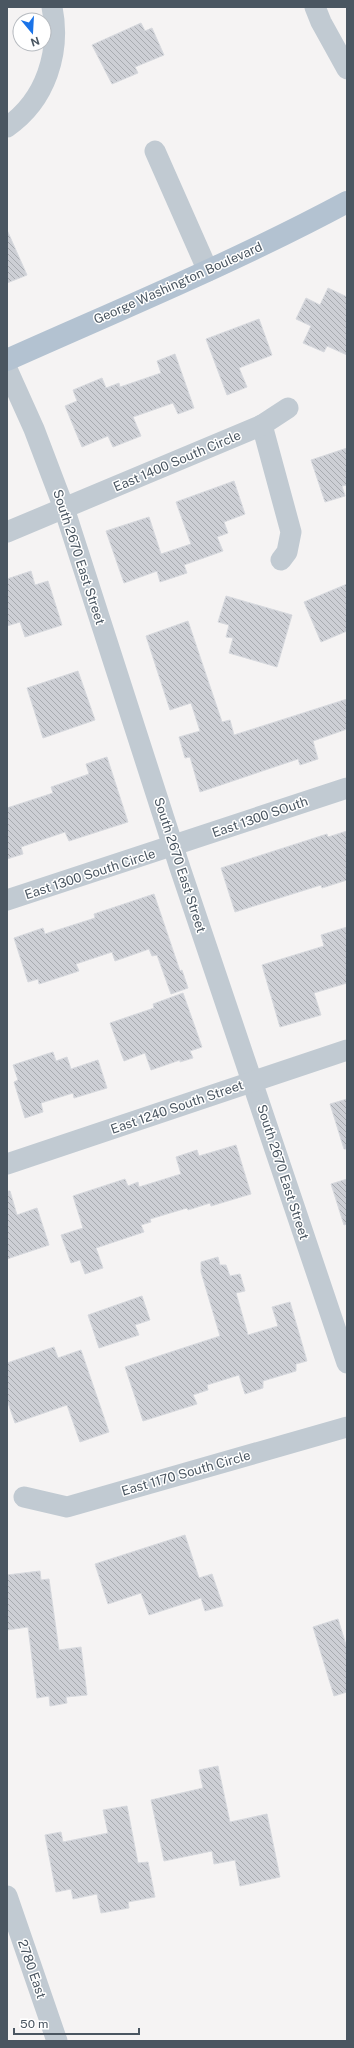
<svg xmlns="http://www.w3.org/2000/svg" width="354" height="2048" font-family="'Public Sans',sans-serif">
  <style>
    .building { fill: url(#building-back-hatch); stroke: #d7d9de }
    .lines { fill: none; stroke-linecap: round; stroke-linejoin: round }
    .minor { stroke: #c1cad2; stroke-width: 21 }
    .major { stroke: #b3c2d1; stroke-width: 22 }
    .labels { text-anchor: middle; dominant-baseline: central; stroke-width: 3; stroke-linejoin: round; paint-order: stroke }
    .street-label { font-size: 13px; fill: #4a5661; stroke: #fff }
  </style>
  <defs>
    <pattern id="building-back-hatch" width="6" height="6" patternUnits="userSpaceOnUse"><rect width="6" height="6" fill="#cdcfd5"/><path d="M-1 5l2 2M0 0l6 6M5-1l2 2" fill="none" stroke="#a8abb0"/></pattern>
  </defs>
  <rect width="100%" height="100%" fill="#f5f3f3"/>
  <!-- building -->
  <g class="building">
    <path d="M 141,23 L 145,31 L 152,28 L 164,55 L 135,67 L 138,73 L 112,84 L 92,45 Z"/>
    <path d="M 7,230 L 27,275 L 7,283 Z"/>
    <path d="M 328,288 L 347,297 L 347,355 L 327,346 L 324,352 L 303,343 L 311,326 L 296,319 L 306,298 L 320,305 Z"/>
    <path d="M 259,319 L 272,355 L 239,368 L 247,387 L 227,395 L 206,339 Z"/>
    <path d="M 175,354 L 194,408 L 178,414 L 173,403 L 133,417 L 141,436 L 113,447 L 108,436 L 82,447 L 65,406 L 77,401 L 73,390 L 102,378 L 106,388 L 119,383 L 120,387 L 161,373 L 157,361 Z"/>
    <path d="M 347,448 L 347,485 L 342,486 L 345,496 L 325,502 L 311,460 Z"/>
    <path d="M 234,481 L 245,514 L 224,522 L 228,533 L 217,537 L 223,551 L 184,565 L 187,573 L 160,582 L 157,571 L 124,583 L 106,531 L 149,517 L 161,554 L 191,544 L 176,502 Z"/>
    <path d="M 31,571 L 35,585 L 48,581 L 62,625 L 25,637 L 20,622 L 7,626 L 7,579 Z"/>
    <path d="M 347,584 L 347,631 L 321,642 L 304,602 Z"/>
    <path d="M 226,596 L 292,615 L 277,667 L 229,653 L 233,638 L 226,637 L 229,625 L 218,622 Z"/>
    <path d="M 188,621 L 222,722 L 230,720 L 234,735 L 347,699 L 347,729 L 313,741 L 318,759 L 300,765 L 298,759 L 200,792 L 190,757 L 185,758 L 179,737 L 200,731 L 191,703 L 170,710 L 146,636 Z"/>
    <path d="M 78,671 L 95,720 L 43,738 L 27,688 Z"/>
    <path d="M 107,757 L 128,822 L 69,841 L 65,832 L 21,847 L 23,854 L 7,859 L 7,808 L 53,793 L 51,787 L 89,774 L 86,764 Z"/>
    <path d="M 347,831 L 347,880 L 322,888 L 321,885 L 235,912 L 221,868 L 327,834 L 328,837 Z"/>
    <path d="M 154,894 L 180,971 L 182,970 L 188,988 L 171,994 L 157,955 L 152,956 L 149,949 L 115,961 L 112,952 L 76,964 L 79,971 L 39,984 L 38,979 L 28,982 L 14,938 L 43,928 L 45,934 L 95,918 L 94,914 Z"/>
    <path d="M 347,927 L 347,983 L 314,993 L 321,1015 L 280,1027 L 262,965 L 324,946 L 321,935 Z"/>
    <path d="M 183,993 L 202,1047 L 190,1051 L 193,1058 L 180,1062 L 180,1060 L 151,1070 L 145,1053 L 124,1061 L 110,1023 L 154,1008 L 153,1004 Z"/>
    <path d="M 53,1052 L 56,1061 L 67,1057 L 71,1069 L 98,1060 L 107,1088 L 74,1098 L 73,1093 L 41,1103 L 43,1112 L 25,1118 L 14,1082 L 18,1080 L 13,1065 Z"/>
    <path d="M 347,1099 L 347,1149 L 344,1149 L 330,1104 Z"/>
    <path d="M 236,1145 L 251,1194 L 211,1206 L 210,1203 L 188,1210 L 187,1208 L 150,1219 L 151,1222 L 141,1225 L 144,1232 L 96,1248 L 103,1268 L 85,1274 L 80,1260 L 71,1263 L 61,1235 L 83,1228 L 73,1196 L 125,1179 L 128,1186 L 138,1182 L 139,1187 L 181,1174 L 176,1157 L 197,1150 L 199,1156 Z"/>
    <path d="M 347,1179 L 347,1224 L 344,1225 L 331,1184 Z"/>
    <path d="M 7,1191 L 10,1191 L 17,1215 L 37,1208 L 49,1245 L 7,1259 Z"/>
    <path d="M 218,1257 L 220,1265 L 226,1265 L 230,1276 L 240,1274 L 245,1291 L 236,1293 L 248,1335 L 278,1326 L 272,1307 L 290,1302 L 307,1361 L 296,1364 L 296,1371 L 263,1381 L 263,1388 L 245,1394 L 239,1375 L 207,1385 L 208,1390 L 193,1395 L 197,1404 L 143,1421 L 125,1367 L 220,1336 L 201,1272 L 201,1262 Z"/>
    <path d="M 142,1296 L 150,1320 L 135,1325 L 139,1335 L 99,1348 L 88,1315 Z"/>
    <path d="M 54,1347 L 58,1358 L 81,1350 L 109,1432 L 80,1442 L 67,1405 L 15,1423 L 7,1400 L 7,1363 Z"/>
    <path d="M 185,1535 L 199,1578 L 212,1574 L 223,1606 L 205,1611 L 201,1598 L 149,1615 L 141,1593 L 108,1604 L 95,1564 Z"/>
    <path d="M 40,1571 L 41,1580 L 49,1579 L 59,1650 L 81,1647 L 87,1695 L 66,1697 L 67,1703 L 50,1706 L 49,1696 L 37,1698 L 28,1627 L 7,1630 L 7,1575 Z"/>
    <path d="M 338,1619 L 347,1648 L 347,1692 L 334,1696 L 313,1627 Z"/>
    <path d="M 218,1766 L 230,1822 L 267,1814 L 280,1877 L 240,1886 L 235,1860 L 214,1864 L 212,1851 L 164,1861 L 151,1800 L 203,1788 L 199,1770 Z"/>
    <path d="M 127,1806 L 138,1863 L 148,1862 L 155,1897 L 128,1902 L 129,1908 L 101,1913 L 97,1894 L 73,1899 L 71,1889 L 56,1892 L 45,1835 L 61,1832 L 63,1842 L 108,1833 L 103,1810 Z"/>
  </g>
  <g class="lines">
    <!-- minor -->
    <g class="minor">
      <path d="M 315,7 L 321,22 L 347,69"/>
      <path d="M 7,127 C 46,100 61,52 52,7"/>
      <path d="M 155,151 L 208,271"/>
      <path d="M 7,369 L 34,429 L 64,508 L 180,868 L 347,1363"/>
      <path d="M 262,425 L 291,532 L 287,552 L 281,560"/>
      <path d="M 7,532 L 262,425 L 288,408"/>
      <path d="M 7,900 L 347,788"/>
      <path d="M 7,1164 L 347,1050"/>
      <path d="M 24,1497 L 67,1507 L 347,1427"/>
      <path d="M 7,1896 L 57,2041"/>
    </g>
    <!-- major -->
    <path class="major" d="M 7,360 C 121,309 237,261 347,202"/>
  </g>
  <g class="labels">
    <!-- street labels -->
    <g class="street-label">
      <text transform="translate(178 283) rotate(-24)">George Washington Boulevard</text>
      <text transform="translate(177 461) rotate(-23)">East 1400 South Circle</text>
      <text transform="translate(79 557) rotate(72)">South 2670 East Street</text>
      <text transform="translate(260 817) rotate(-19)">East 1300 SOuth</text>
      <text transform="translate(180 865) rotate(72)">South 2670 East Street</text>
      <text transform="translate(90 874) rotate(-18)">East 1300 South Circle</text>
      <text transform="translate(177 1107) rotate(-19)">East 1240 South Street</text>
      <text transform="translate(283 1172) rotate(72)">South 2670 East Street</text>
      <text transform="translate(186 1473) rotate(-16)">East 1170 South Circle</text>
      <text transform="translate(32 1969) rotate(71)">2780 East</text>
    </g>
  </g>
  <!-- border -->
  <rect width="354" height="2048" fill="none" stroke="#4a5661" stroke-width="16"/>
  <!-- north arrow -->
  <g transform="translate(32 32) rotate(162)"><circle r="19" fill="#ffffff" stroke="#b7bbc0"/>
  <path d="M0-3L7 15L0 10L-7 15Z" fill="#1a73e8"/>
  <text y="-6" font-size="11" font-weight="bold" text-anchor="middle" fill="#4a5661">N</text>
  </g>
  <!-- scale -->
  <path d="M14 2028v6h125v-6" fill="none" stroke="#4a5661" stroke-width="2"/>
  <text x="20" y="2028" font-size="12" fill="#4a5661" stroke="#ffffff" stroke-width="3" paint-order="stroke">50 m</text>
</svg>
